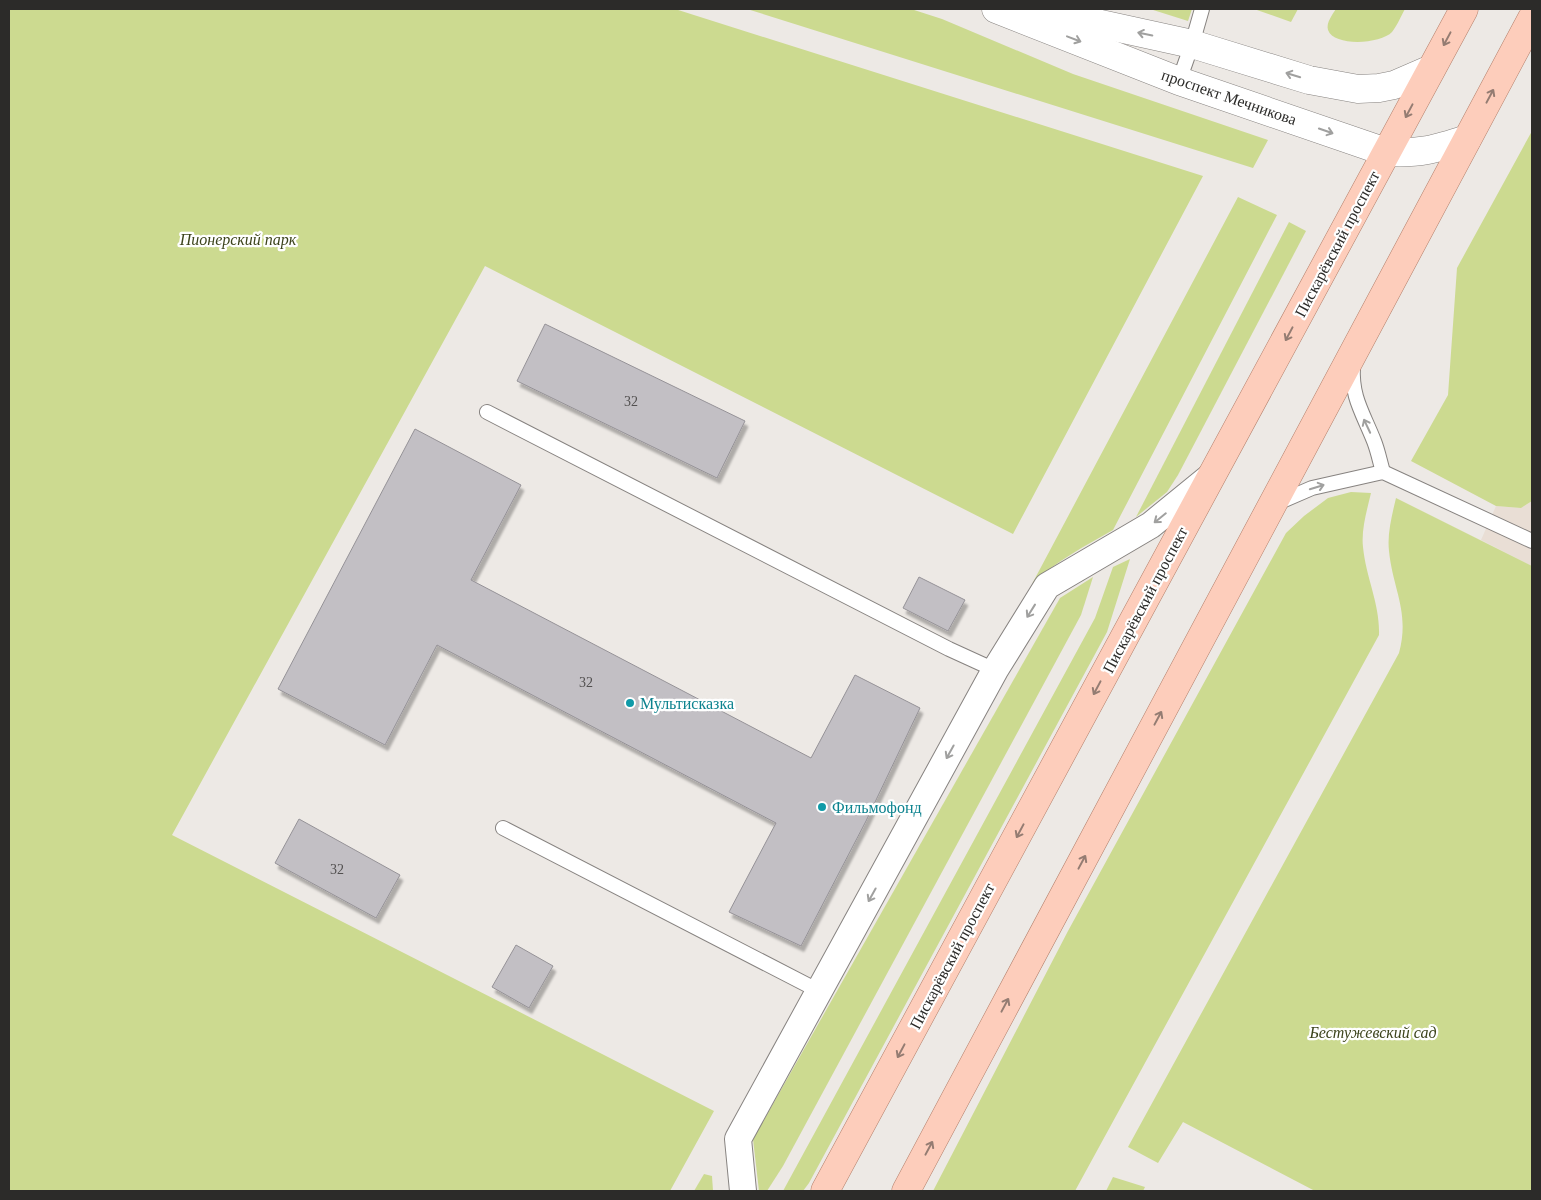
<svg xmlns="http://www.w3.org/2000/svg" width="1541" height="1200" font-family="'Times New Roman',serif">
  <style>
    .built { fill: #e9ded5 }
    .green { fill: #ccda90 }
    .building { fill: #c2bfc4; stroke: #959297; filter: url(#shadow) }
    .lines { fill: none; stroke-linecap: round; stroke-linejoin: round }
    .service-casing { stroke: #878380; stroke-width: 16 }
    .minor-casing { stroke: #878380; stroke-width: 28 }
    .tertiary-casing { stroke: #878380; stroke-width: 29 }
    .primary-casing { stroke: #b37f6a; stroke-width: 29 }
    .service { stroke: #fff; stroke-width: 14 }
    .minor { stroke: #fff; stroke-width: 26 }
    .tertiary { stroke: #fff; stroke-width: 28 }
    .primary { stroke: #fdcdbb; stroke-width: 28 }
    .oneway { stroke: #a0a09f }
    .oneway2 { stroke: #947c72 }
    .culture-dot { fill: #0f9aa8; stroke: #fff; stroke-width: 2 }
    .labels { text-anchor: middle; dominant-baseline: central; stroke-width: 4.5; stroke-linejoin: round; paint-order: stroke }
    .number-label { font-size: 14px; fill: #525050 }
    .street-label { font-size: 16px; fill: #2c2b29; stroke: #fff }
    .park-label { font-size: 16px; font-style: italic; fill: #3c431b; stroke: #fff }
    .culture-label { font-size: 16px; fill: #0d838f; stroke: #fff; text-anchor: start }
  </style>
  <defs>
    <filter id="shadow"><feDropShadow dx="3" dy="5.5" stdDeviation="1" flood-color="#0004"/></filter>
  </defs>
  <rect width="100%" height="100%" fill="#ede9e5"/>
  <!-- built -->
  <path class="built" d="M 1532,501 L 1532,566 L 1481,540 L 1496,506 L 1521,508 Z"/>
  <!-- green -->
  <g class="green">
    <path d="M 9,9 L 675,9 L 1203,176 L 1013,534 L 485,266 L 172,835 L 714,1111 L 670,1191 L 9,1191 Z"/>
    <path d="M 747,9 L 911,9 L 942,19 L 1073,74 L 1268,140 L 1253,168 Z"/>
    <path d="M 1150,9 L 1192,9 L 1188,21 Z"/>
    <path d="M 1254,9 L 1298,9 L 1291,22 Z"/>
    <path d="M 1336,9 L 1405,9 C 1401,16 1397,26 1392,32 C 1381,44 1334,47 1328,30 C 1326,23 1332,15 1336,9 Z"/>
    <path d="M 1532,131 L 1532,501 L 1521,508 L 1496,506 L 1411,461 L 1448,395 L 1457,268 Z"/>
    <path d="M 1238,197 L 1277,215 L 1113,530 C 1085,546 1056,561 1032,584 Z"/>
    <path d="M 1289,222 L 1306,231 L 1178,475 L 1167,492 L 1136,517 Z"/>
    <path d="M 1351,492 L 1371,493 C 1367,510 1361,530 1363,547 C 1366,578 1380,604 1379,635 L 1075,1191 L 933,1191 L 1068,931 L 1286,533 L 1304,516 L 1328,498 Z"/>
    <path d="M 1396,498 L 1532,566 L 1532,1191 L 1315,1191 L 1183,1122 L 1158,1163 L 1128,1147 L 1399,653 C 1410,612 1393,590 1389,551 C 1387,534 1392,515 1396,498 Z"/>
    <path d="M 1130,559 L 1107,632 L 809,1183 L 803,1191 L 783,1191 L 1095,618 L 1113,567 Z"/>
    <path d="M 1093,577 L 1081,615 L 783,1166 L 767,1191 L 759,1191 L 753,1139 L 1060,598 Z"/>
    <path d="M 704,1174 L 712,1176 L 713,1191 L 694,1191 Z"/>
    <path d="M 1113,1177 L 1145,1187 L 1143,1191 L 1106,1191 Z"/>
  </g>
  <!-- building -->
  <g class="building">
    <path d="M 545,324 L 745,421 L 717,478 L 517,381 Z"/>
    <path d="M 415,429 L 521,485 L 471,580 L 811,758 L 855,675 L 920,708 L 866,821 L 801,946 L 729,912 L 776,823 L 437,645 L 385,745 L 278,689 Z"/>
    <path d="M 919,577 L 965,600 L 948,631 L 903,608 Z"/>
    <path d="M 299,819 L 400,875 L 376,918 L 275,863 Z"/>
    <path d="M 516,945 L 553,966 L 529,1008 L 492,987 Z"/>
  </g>
  <g class="lines">
    <!-- service casing -->
    <g class="service-casing">
      <g id="service">
        <path d="M 1179,81 L 1192,44 L 1202,9"/>
        <path d="M 1353,366 C 1351,397 1363,413 1374,441 C 1378,451 1380,462 1383,472"/>
        <path d="M 487,412 L 949,649 L 995,670"/>
        <path d="M 1275,504 L 1312,488 L 1383,472 L 1532,541"/>
        <path d="M 503,828 L 819,991"/>
      </g>
    </g>
    <!-- minor casing -->
    <g class="minor-casing">
      <path id="minor" d="M 743,1191 L 738,1139 L 995,670 L 1047,586 L 1151,525 L 1211,476"/>
    </g>
    <!-- tertiary casing -->
    <g class="tertiary-casing">
      <g id="tertiary">
        <path d="M 996,9 L 1179,81 L 1386,152 C 1420,154 1436,149 1467,139"/>
        <path d="M 1037,10 L 1192,44 L 1309,80 L 1358,89 L 1379,88 L 1394,85 L 1431,69"/>
      </g>
    </g>
    <!-- primary casing -->
    <g class="primary-casing">
      <g id="primary">
        <path d="M 825,1191 L 1464,9"/>
        <path d="M 906,1191 L 1532,18"/>
      </g>
    </g>
    <!-- service -->
    <use href="#service" class="service"/>
    <!-- minor -->
    <use href="#minor" class="minor"/>
    <!-- tertiary -->
    <use href="#tertiary" class="tertiary"/>
    <!-- primary -->
    <use href="#primary" class="primary"/>
  </g>
  <!-- one-way arrows -->
  <defs><path id="oneway-shaft" d="M-6 0H5M1.5-3L5.5 0L1.5 3" fill="none" stroke-width="1.6" stroke-linecap="round" stroke-linejoin="round" transform="scale(1.25)"/></defs>
  <g class="oneway">
    <use href="#oneway-shaft" transform="translate(1145 34) rotate(-168)"/>
    <use href="#oneway-shaft" transform="translate(1074 39) rotate(21)"/>
    <use href="#oneway-shaft" transform="translate(1293 75) rotate(-163)"/>
    <use href="#oneway-shaft" transform="translate(1326 131) rotate(19)"/>
    <use href="#oneway-shaft" transform="translate(1367 426) rotate(-115)"/>
    <use href="#oneway-shaft" transform="translate(1317 487) rotate(-17)"/>
    <use href="#oneway-shaft" transform="translate(1160 518) rotate(141)"/>
    <use href="#oneway-shaft" transform="translate(1031 611) rotate(122)"/>
    <use href="#oneway-shaft" transform="translate(950 752) rotate(119)"/>
    <use href="#oneway-shaft" transform="translate(872 895) rotate(119)"/>
  </g>
  <g class="oneway2">
    <use href="#oneway-shaft" transform="translate(1447 39) rotate(118)"/>
    <use href="#oneway-shaft" transform="translate(1490 96) rotate(-62)"/>
    <use href="#oneway-shaft" transform="translate(1409 111) rotate(118)"/>
    <use href="#oneway-shaft" transform="translate(1289 334) rotate(118)"/>
    <use href="#oneway-shaft" transform="translate(1097 688) rotate(118)"/>
    <use href="#oneway-shaft" transform="translate(1158 718) rotate(-62)"/>
    <use href="#oneway-shaft" transform="translate(1020 831) rotate(118)"/>
    <use href="#oneway-shaft" transform="translate(1082 862) rotate(-62)"/>
    <use href="#oneway-shaft" transform="translate(1005 1005) rotate(-62)"/>
    <use href="#oneway-shaft" transform="translate(901 1051) rotate(118)"/>
    <use href="#oneway-shaft" transform="translate(929 1148) rotate(-62)"/>
  </g>
  <!-- markers -->
  <g class="culture-dot">
    <circle cx="630" cy="703" r="5"/>
    <circle cx="822" cy="807" r="5"/>
  </g>
  <g class="labels">
    <!-- number labels -->
    <g class="number-label">
      <text x="631" y="401">32</text>
      <text x="586" y="682">32</text>
      <text x="337" y="869">32</text>
    </g>
    <!-- street labels -->
    <g class="street-label">
      <text transform="translate(1229 97) rotate(19)">проспект Мечникова</text>
      <text transform="translate(1337 244) rotate(-62)">Пискарёвский проспект</text>
      <text transform="translate(1145 600) rotate(-62)">Пискарёвский проспект</text>
      <text transform="translate(952 956) rotate(-62)">Пискарёвский проспект</text>
    </g>
    <!-- park labels -->
    <g class="park-label">
      <text x="238" y="239">Пионерский парк</text>
      <text x="1373" y="1032">Бестужевский сад</text>
    </g>
    <!-- culture labels -->
    <g class="culture-label">
      <text x="640" y="703">Мультисказка</text>
      <text x="832" y="807">Фильмофонд</text>
    </g>
  </g>
  <!-- border -->
  <rect width="1541" height="1200" fill="none" stroke="#2c2b29" stroke-width="20"/>
</svg>
